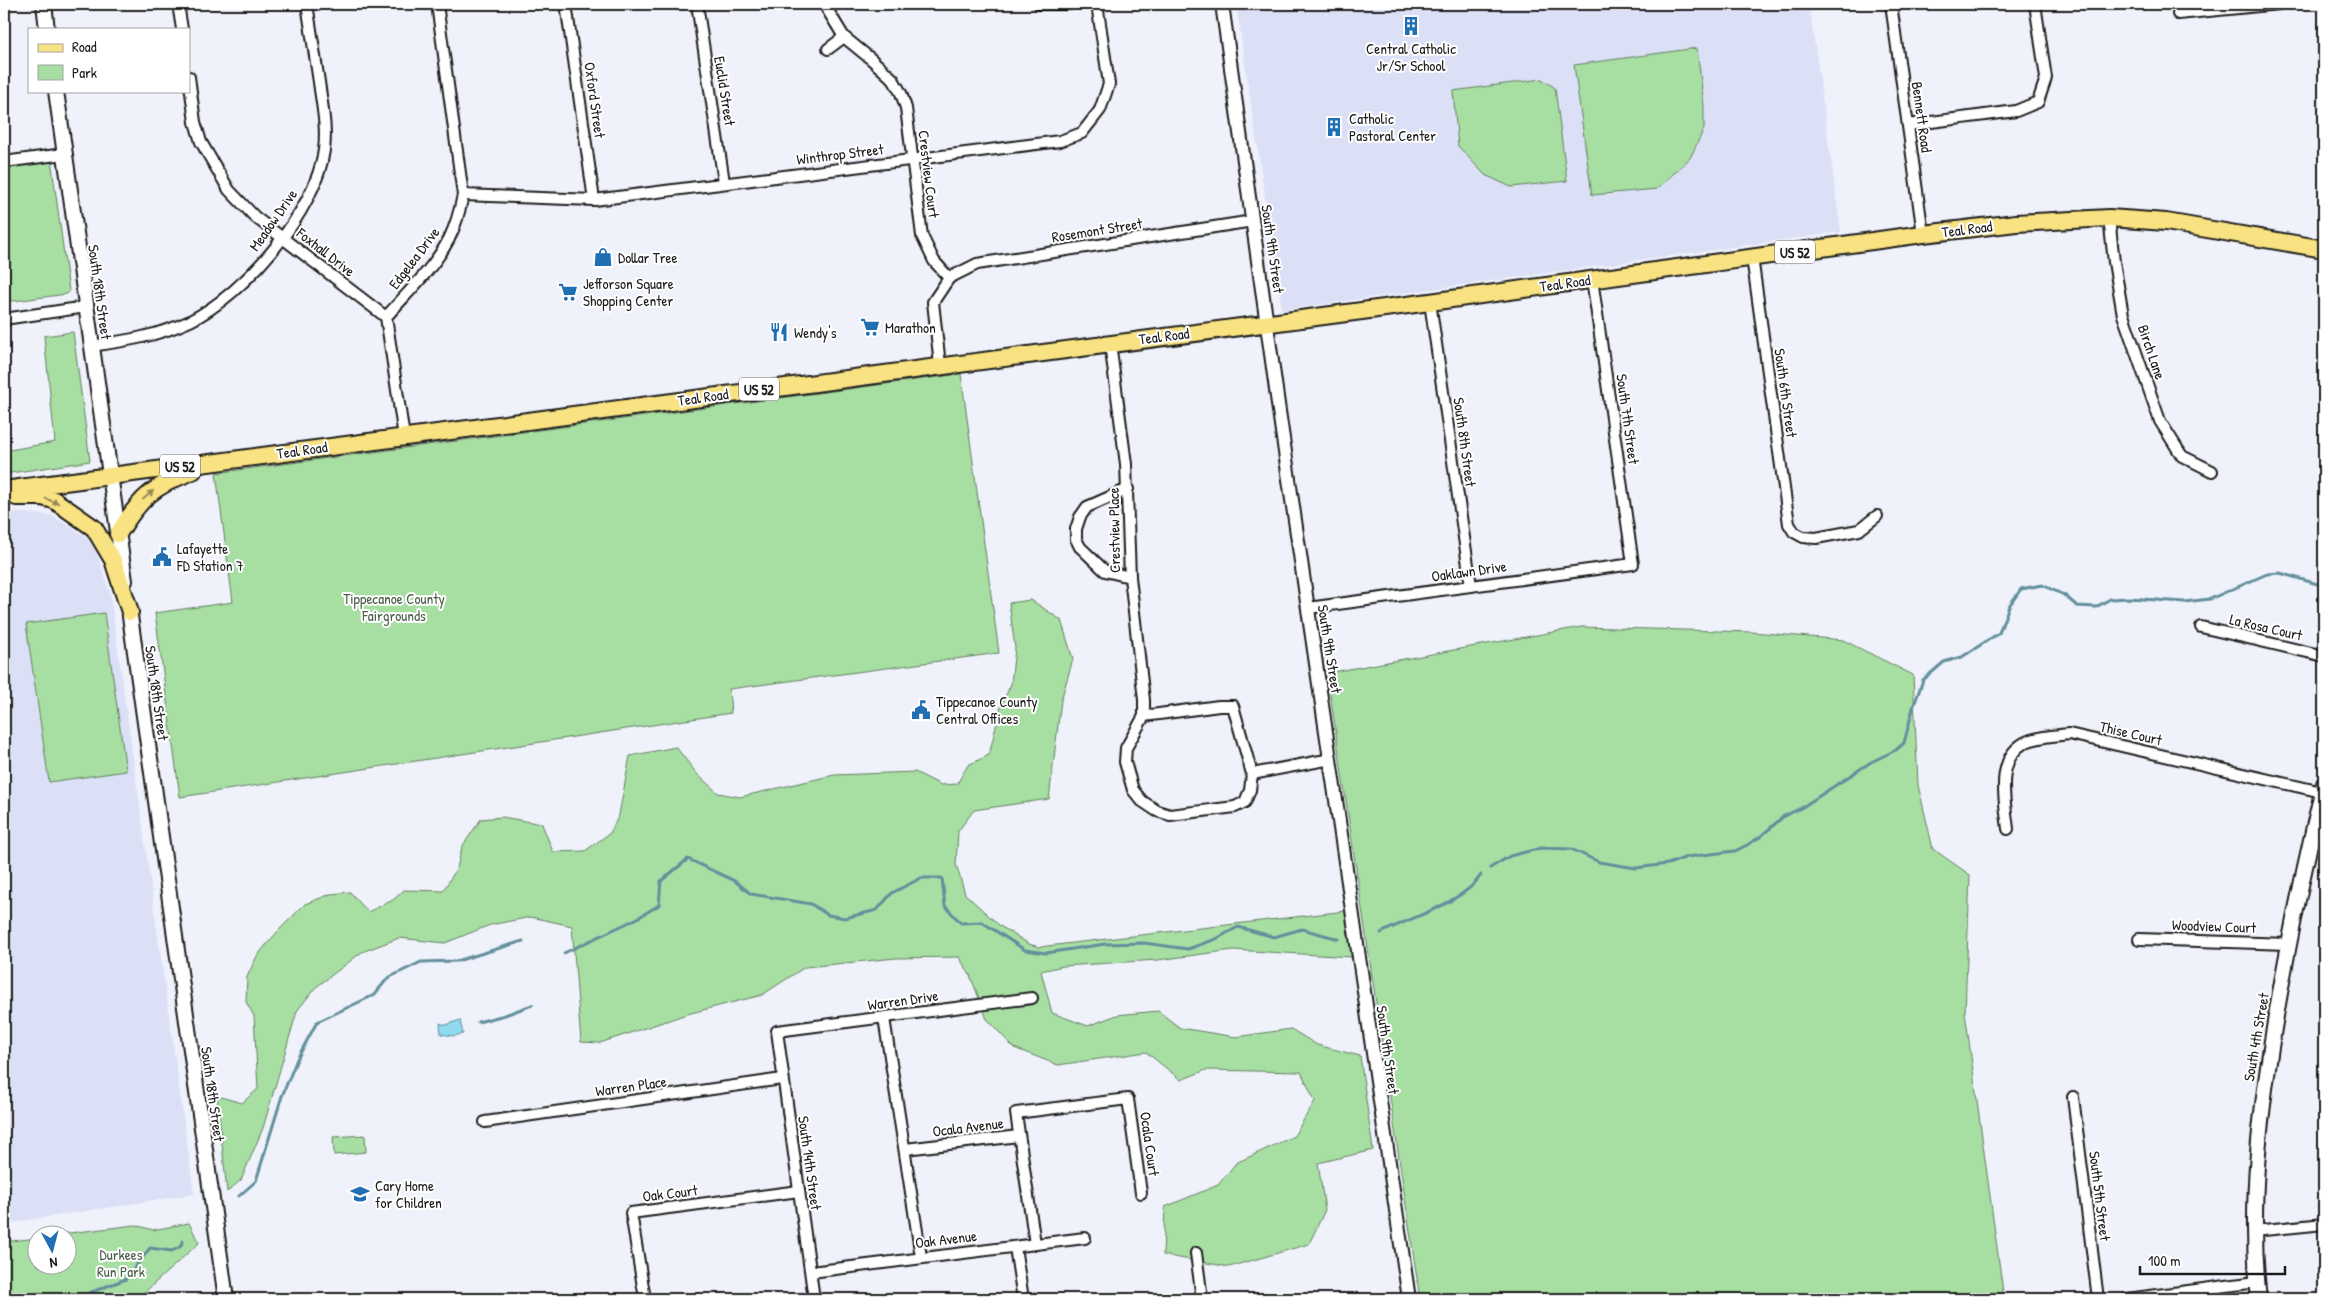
<svg xmlns="http://www.w3.org/2000/svg" width="2328" height="1303" font-family="'Patrick Hand',sans-serif">
  <style>
    .built { fill: #dbe0f6 }
    .green { fill: #a7dfa3; stroke: #627e60 }
    .water { fill: #90dbf1; stroke: #628f9c }
    .lines { fill: none; stroke-linecap: round; stroke-linejoin: round }
    .stream { stroke: #628f9c; stroke-width: 3 }
    .minor-casing { stroke: #1c1c1c; stroke-width: 14 }
    .tertiary-casing { stroke: #1c1c1c; stroke-width: 16 }
    .secondary-casing { stroke: #1c1c1c; stroke-width: 18 }
    .primary-casing { stroke: #1c1c1c; stroke-width: 20 }
    .minor { stroke: #fff; stroke-width: 10 }
    .tertiary { stroke: #fff; stroke-width: 12 }
    .secondary { stroke: #fff; stroke-width: 14 }
    .primary { stroke: #f8e281; stroke-width: 16 }
    .oneway { fill: #958954 }
    .labels { text-anchor: middle; dominant-baseline: central; stroke-width: 4; stroke-linejoin: round; paint-order: stroke }
    .shield { fill: #fff; stroke: #606060; stroke-width: 1 }
    .shield-label { font-size: 14px; font-weight: bold; fill: #1c1c1c }
    .poi-label { font-size: 15px; fill: #1c1c1c; stroke: #fff; text-anchor: start }
    .street-label { font-size: 15px; fill: #1c1c1c; stroke: #fff }
    .park-label { font-size: 15px; fill: #4d604b; stroke: #fff }
  </style>
  <rect width="100%" height="100%" fill="#eff1fb"/>
  <filter id="ink" filterUnits="userSpaceOnUse"><feTurbulence type="fractalNoise" baseFrequency=".02" numOctaves="2"/><feDisplacementMap in="SourceGraphic" scale="10" xChannelSelector="R" yChannelSelector="G"/><feConvolveMatrix kernelMatrix="1 2 1 2 8 2 1 2 1" color-interpolation-filters="sRGB"/></filter>
  <g filter="url(#ink)">
    <!-- built -->
    <g class="built">
      <path d="M 1236,4 L 1809,4 L 1841,232 L 1282,310 Z"/>
      <path d="M 8,512 L 51,515 L 87,537 L 96,550 L 110,593 L 194,1194 L 4,1224 L 4,513 Z"/>
    </g>
    <!-- green -->
    <g class="green">
      <path d="M 1697,48 L 1704,106 L 1704,129 L 1690,158 L 1657,189 L 1592,195 L 1574,65 Z"/>
      <path d="M 1542,79 L 1555,88 L 1567,181 L 1511,187 L 1485,175 L 1458,146 L 1453,91 Z"/>
      <path d="M 51,159 L 69,291 L 67,294 L 14,301 L 4,300 L 4,166 Z"/>
      <path d="M 73,332 L 90,461 L 4,474 L 4,451 L 55,442 L 44,336 Z"/>
      <path d="M 961,374 L 999,653 L 729,689 L 731,713 L 180,797 L 155,613 L 233,602 L 216,473 Z"/>
      <path d="M 1031,600 L 1061,620 L 1073,659 L 1061,700 L 1049,799 L 974,810 L 958,831 L 956,864 L 965,894 L 1000,926 L 1029,944 L 1039,947 L 1346,911 L 1353,957 L 1233,950 L 1158,960 L 1063,966 L 1041,971 L 1052,1013 L 1088,1026 L 1117,1015 L 1158,1011 L 1180,1028 L 1236,1037 L 1291,1029 L 1317,1045 L 1360,1056 L 1373,1150 L 1318,1163 L 1325,1210 L 1309,1244 L 1229,1267 L 1163,1255 L 1165,1207 L 1218,1185 L 1236,1163 L 1294,1136 L 1315,1101 L 1301,1072 L 1206,1070 L 1181,1080 L 1146,1052 L 1058,1065 L 1014,1048 L 987,1019 L 970,975 L 959,957 L 896,958 L 805,967 L 762,995 L 687,1014 L 600,1043 L 581,1042 L 572,926 L 531,917 L 490,925 L 445,943 L 399,938 L 362,952 L 315,988 L 297,1011 L 263,1128 L 241,1180 L 227,1192 L 217,1096 L 242,1103 L 258,1089 L 254,1016 L 246,1002 L 247,977 L 257,956 L 278,931 L 305,904 L 331,894 L 350,892 L 368,912 L 393,900 L 404,890 L 443,891 L 457,868 L 462,847 L 481,819 L 502,817 L 542,824 L 553,852 L 585,851 L 610,833 L 619,815 L 630,756 L 676,747 L 697,774 L 718,793 L 740,797 L 834,775 L 915,772 L 941,785 L 957,784 L 968,765 L 989,755 L 1001,706 L 1011,684 L 1015,648 L 1009,603 Z"/>
      <path d="M 104,613 L 126,771 L 49,782 L 26,624 Z"/>
      <path d="M 1581,627 L 1752,632 L 1843,640 L 1913,675 L 1918,785 L 1933,849 L 1970,875 L 1965,1012 L 2004,1299 L 1420,1299 L 1327,673 Z"/>
      <path d="M 365,1135 L 366,1152 L 334,1155 L 333,1137 Z"/>
      <path d="M 189,1223 L 199,1243 L 137,1299 L 4,1299 L 4,1242 L 37,1238 L 38,1266 L 68,1266 L 68,1236 L 53,1235 L 135,1225 L 153,1230 Z"/>
    </g>
    <!-- water -->
    <path class="water" d="M 460,1020 L 463,1034 L 453,1036 L 441,1034 L 440,1023 L 446,1025 Z"/>
    <g class="lines">
      <!-- stream -->
      <g class="stream">
        <path d="M 1490,868 L 1510,856 L 1541,848 L 1571,849 L 1599,862 L 1636,868 L 1668,864 L 1687,857 L 1735,851 L 1747,845 L 1760,837 L 1784,816 L 1801,808 L 1871,762 L 1896,750 L 1904,743 L 1913,708 L 1923,680 L 1944,662 L 1962,657 L 1999,633 L 2009,606 L 2021,589 L 2042,585 L 2064,595 L 2077,606 L 2096,607 L 2110,599 L 2129,598 L 2184,602 L 2210,599 L 2267,574 L 2280,573 L 2324,586"/>
        <path d="M 1381,933 C 1409,918 1465,902 1481,875"/>
        <path d="M 564,953 L 636,919 L 659,905 L 661,881 L 688,859 L 735,881 L 751,894 L 811,904 L 828,915 L 845,918 L 877,910 L 892,893 L 921,878 L 942,878 L 945,906 L 961,923 L 982,922 L 1025,950 L 1046,953 L 1105,944 L 1144,943 L 1188,949 L 1216,939 L 1238,927 L 1274,937 L 1302,929 L 1339,939"/>
        <path d="M 478,1022 L 505,1015 L 532,1005"/>
        <path d="M 239,1196 L 256,1181 L 282,1096 L 297,1059 L 317,1022 L 374,995 L 388,978 L 421,962 L 457,961 L 523,941"/>
        <path d="M 79,1299 L 89,1293 L 126,1279 L 150,1248 L 172,1251 L 180,1247 L 183,1241"/>
      </g>
      <!-- minor casing -->
      <g class="minor-casing">
        <g id="minor">
          <path d="M 178,4 L 182,29"/>
          <path d="M 566,4 L 594,200"/>
          <path d="M 697,4 L 724,182"/>
          <path d="M 824,4 L 844,37 L 871,59 L 893,79 L 901,93 L 906,108 L 922,236 L 934,261 L 949,278 L 933,302 L 940,365"/>
          <path d="M 1039,4 L 1070,4"/>
          <path d="M 1891,4 L 1923,234"/>
          <path d="M 2178,14 L 2279,4"/>
          <path d="M 828,49 L 844,37"/>
          <path d="M 189,77 L 195,122 L 201,142 L 229,190 L 255,217 L 386,317"/>
          <path d="M 1908,125 L 2016,111 L 2038,102 L 2046,78 L 2035,4"/>
          <path d="M 4,162 L 64,154"/>
          <path d="M 463,195 L 594,200 L 1060,141 L 1082,133 L 1100,110 L 1109,84 L 1097,4"/>
          <path d="M 2109,218 L 2114,262 L 2123,315 L 2160,421 L 2182,456 L 2212,471"/>
          <path d="M 1752,257 L 1789,524 L 1794,532 L 1803,537 L 1816,538 L 1859,530 L 1877,516"/>
          <path d="M 949,278 L 977,264 L 1253,221"/>
          <path d="M 1430,302 L 1471,586"/>
          <path d="M 4,319 L 86,307"/>
          <path d="M 1110,343 L 1126,464 L 1130,577 L 1144,700 L 1144,716 L 1126,748 L 1125,762 L 1133,790 L 1142,801 L 1157,811 L 1170,815 L 1235,807 L 1245,802 L 1250,790 L 1252,774 L 1331,759"/>
          <path d="M 91,346 C 125,341 158,336 190,321 C 244,294 316,212 324,150 C 327,127 322,105 319,82 C 315,56 311,30 307,4"/>
          <path d="M 404,437 L 386,317 C 407,293 434,268 449,239 C 456,225 460,210 463,195 L 437,4"/>
          <path d="M 1128,489 L 1087,507 L 1080,517 L 1076,529 L 1076,539 L 1080,547 L 1105,571 L 1130,577"/>
          <path d="M 1308,608 L 1633,564 L 1592,279"/>
          <path d="M 2201,627 L 2324,656"/>
          <path d="M 1144,716 L 1219,706 L 1233,706 L 1252,774"/>
          <path d="M 2008,829 C 2005,802 1995,760 2024,743 C 2037,736 2055,736 2069,734 L 2322,792"/>
          <path d="M 2139,939 L 2288,944"/>
          <path d="M 884,1018 L 921,1257"/>
          <path d="M 2073,1097 L 2098,1299"/>
          <path d="M 485,1122 L 782,1079"/>
          <path d="M 905,1149 L 1019,1136"/>
          <path d="M 2254,1231 L 2324,1224"/>
          <path d="M 1035,1244 L 1016,1113 L 1128,1099 L 1141,1193"/>
          <path d="M 1015,1247 L 1023,1299"/>
          <path d="M 1196,1253 L 1202,1299"/>
          <path d="M 811,1272 L 1085,1238"/>
          <path d="M 645,1299 L 631,1213 L 799,1191"/>
          <path d="M 814,1299 L 777,1031 L 1032,998"/>
          <path d="M 2127,1299 L 2257,1282"/>
        </g>
      </g>
      <!-- tertiary casing -->
      <g class="tertiary-casing">
        <path id="tertiary" d="M 1222,4 L 1279,411 L 1409,1299"/>
      </g>
      <!-- secondary casing -->
      <g class="secondary-casing">
        <g id="secondary">
          <path d="M 44,4 L 47,29"/>
          <path d="M 56,91 L 125,581"/>
          <path d="M 128,602 L 226,1299"/>
          <path d="M 2259,1299 C 2248,1203 2261,1105 2277,1010 C 2290,934 2306,859 2324,784"/>
        </g>
      </g>
      <!-- primary casing -->
      <g class="primary-casing">
        <g id="primary">
          <path d="M 4,490 L 1430,302 L 1923,234 L 2016,223 L 2109,218 L 2166,222 L 2324,249"/>
          <path d="M 16,497 L 42,497 L 54,500 L 94,528 L 113,560 L 130,612"/>
          <path d="M 118,534 C 140,498 153,486 193,471"/>
        </g>
      </g>
      <!-- minor -->
      <use href="#minor" class="minor"/>
      <!-- tertiary -->
      <use href="#tertiary" class="tertiary"/>
      <!-- secondary -->
      <use href="#secondary" class="secondary"/>
      <!-- primary -->
      <use href="#primary" class="primary"/>
    </g>
    <!-- one-way arrows -->
    <defs><path id="oneway-solid" d="M-6-.8H1V-3.2L6.5 0L1 3.2V.8H-6Z" transform="scale(1.25)"/></defs>
    <g class="oneway">
      <use href="#oneway-solid" transform="translate(148 495) rotate(-41)"/>
      <use href="#oneway-solid" transform="translate(52 501) rotate(21)"/>
    </g>
  </g>
  <!-- icons -->
  <defs>
    <g id="building-bare" transform="scale(1.5)"><path d="M-4-6H4V6H1V3H-1V6H-4ZM-2.5-4.3h1.7v1.8h-1.7ZM.8-4.3h1.7v1.8H.8ZM-2.5-1h1.7V.8h-1.7ZM.8-1h1.7V.8H.8Z" fill="#1f6fb2" stroke="#fff" stroke-width="2.5" paint-order="stroke"/></g>
    <g id="shop-bare" transform="scale(1.5)"><path d="M-5-2.5h2.3a2.7 3.5 0 0 1 5.4 0H5L5.5 6h-11ZM-1.5-2.5h3a1.5 2.3 0 0 0-3 0Z" fill="#1f6fb2" stroke="#fff" stroke-width="2.5" paint-order="stroke"/></g>
    <g id="supermarket-bare" transform="scale(1.5)"><path d="M-6-5.5h2.5l.6 2H6L4.5 2H-2.5L-4.4-4H-6ZM-1.5 3.2a1.3 1.3 0 1 0 .1 0ZM3 3.2a1.3 1.3 0 1 0 .1 0Z" fill="#1f6fb2" stroke="#fff" stroke-width="2.5" paint-order="stroke"/></g>
    <g id="restaurant-bare" transform="scale(1.5)"><path d="M-5-6h1v4h1v-4h1v4h1v-4h1v5L-1.5 .5V6h-2V.5L-5-1ZM5-6V6H3V1.5H1.5Q1.5-4 5-6Z" fill="#1f6fb2" stroke="#fff" stroke-width="2.5" paint-order="stroke"/></g>
    <g id="civic-bare" transform="scale(1.5)"><path d="M-.6-6.5H3V-4.5H.6V-3L4-1V1h2V6H-6V1h2V-1L-.6-3ZM-1.2 2.5V6h2.4V2.5Z" fill="#1f6fb2" stroke="#fff" stroke-width="2.5" paint-order="stroke"/></g>
    <g id="school-bare" transform="scale(1.5)"><path d="M0-5L7-2L0 1L-7-2ZM-4 1L0 2.5L4 1V4Q0 6-4 4Z" fill="#1f6fb2" stroke="#fff" stroke-width="2.5" paint-order="stroke"/></g>
  </defs>
  <g fill-rule="evenodd">
    <use href="#building-bare" x="1411" y="26"/>
    <use href="#building-bare" x="1334" y="127"/>
    <use href="#shop-bare" x="603" y="257"/>
    <use href="#supermarket-bare" x="568" y="292"/>
    <use href="#supermarket-bare" x="870" y="327"/>
    <use href="#restaurant-bare" x="779" y="332"/>
    <use href="#civic-bare" x="162" y="557"/>
    <use href="#civic-bare" x="921" y="710"/>
    <use href="#school-bare" x="360" y="1194"/>
  </g>
  <g class="labels">
    <!-- shield labels -->
    <g class="shield">
      <rect x="1775" y="240.5" width="40" height="23" rx="4"/>
      <rect x="739" y="377.5" width="40" height="23" rx="4"/>
      <rect x="160" y="454.5" width="40" height="23" rx="4"/>
    </g>
    <g class="shield-label">
      <text x="1795" y="252">US 52</text>
      <text x="759" y="389">US 52</text>
      <text x="180" y="466">US 52</text>
    </g>
    <!-- poi labels -->
    <g class="poi-label">
      <text x="1411" y="48" text-anchor="middle">Central Catholic<tspan x="1411" dy="17">Jr/Sr School</tspan></text>
      <text x="1349" y="118">Catholic<tspan x="1349" dy="17">Pastoral Center</tspan></text>
      <text x="618" y="257">Dollar Tree</text>
      <text x="583" y="283">Jefforson Square<tspan x="583" dy="17">Shopping Center</tspan></text>
      <text x="885" y="327">Marathon</text>
      <text x="794" y="332">Wendy's</text>
      <text x="177" y="548">Lafayette<tspan x="177" dy="17">FD Station 7</tspan></text>
      <text x="936" y="701">Tippecanoe County<tspan x="936" dy="17">Central Offices</tspan></text>
      <text x="375" y="1185">Cary Home<tspan x="375" dy="17">for Children</tspan></text>
    </g>
    <!-- street labels -->
    <g class="street-label">
      <text transform="translate(725 91) rotate(81)">Euclid Street</text>
      <text transform="translate(595 100) rotate(82)">Oxford Street</text>
      <text transform="translate(1922 117) rotate(82)">Bennett Road</text>
      <text transform="translate(840 154) rotate(-7)">Winthrop Street</text>
      <text transform="translate(929 174) rotate(83)">Crestview Court</text>
      <text transform="translate(273 220) rotate(-55)">Meadow Drive</text>
      <text transform="translate(1967 229) rotate(-7)">Teal Road</text>
      <text transform="translate(1097 230) rotate(-9)">Rosemont Street</text>
      <text transform="translate(1273 249) rotate(82)">South 9th Street</text>
      <text transform="translate(326 252) rotate(38)">Foxhall Drive</text>
      <text transform="translate(414 258) rotate(-53)">Edgelea Drive</text>
      <text transform="translate(1565 283) rotate(-8)">Teal Road</text>
      <text transform="translate(100 292) rotate(82)">South 18th Street</text>
      <text transform="translate(1164 336) rotate(-7)">Teal Road</text>
      <text transform="translate(2152 352) rotate(71)">Birch Lane</text>
      <text transform="translate(1786 393) rotate(82)">South 6th Street</text>
      <text transform="translate(703 397) rotate(-8)">Teal Road</text>
      <text transform="translate(1628 419) rotate(82)">South 7th Street</text>
      <text transform="translate(1465 442) rotate(82)">South 8th Street</text>
      <text transform="translate(302 450) rotate(-8)">Teal Road</text>
      <text transform="translate(1114 530) rotate(-91)">Crestview Place</text>
      <text transform="translate(1469 571) rotate(-8)">Oaklawn Drive</text>
      <text transform="translate(2266 627) rotate(13)">La Rosa Court</text>
      <text transform="translate(1330 649) rotate(81)">South 9th Street</text>
      <text transform="translate(157 693) rotate(82)">South 18th Street</text>
      <text transform="translate(2131 733) rotate(13)">Thise Court</text>
      <text transform="translate(2214 926) rotate(2)">Woodview Court</text>
      <text transform="translate(903 1000) rotate(-8)">Warren Drive</text>
      <text transform="translate(2256 1037) rotate(-80)">South 4th Street</text>
      <text transform="translate(1388 1050) rotate(82)">South 9th Street</text>
      <text transform="translate(631 1086) rotate(-8)">Warren Place</text>
      <text transform="translate(213 1094) rotate(82)">South 18th Street</text>
      <text transform="translate(968 1127) rotate(-7)">Ocala Avenue</text>
      <text transform="translate(1150 1144) rotate(82)">Ocala Court</text>
      <text transform="translate(810 1163) rotate(82)">South 14th Street</text>
      <text transform="translate(670 1193) rotate(-7)">Oak Court</text>
      <text transform="translate(2100 1196) rotate(83)">South 5th Street</text>
      <text transform="translate(946 1239) rotate(-7)">Oak Avenue</text>
    </g>
    <!-- park labels -->
    <g class="park-label">
      <text x="394" y="598">Tippecanoe County<tspan x="394" dy="17">Fairgrounds</tspan></text>
      <text x="121" y="1254">Durkees<tspan x="121" dy="17">Run Park</tspan></text>
    </g>
  </g>
  <!-- margin -->
  <rect width="2328" height="1303" fill="none" stroke="#fff" stroke-width="20"/>
  <rect x="10" y="10" width="2308" height="1283" fill="none" stroke="#1c1c1c" stroke-width="2" filter="url(#ink)"/>
  <!-- legend -->
  <rect x="28" y="28" width="162" height="65" fill="#ffffff" stroke="#a4a4a4"/>
  <rect x="38" y="44" width="25" height="8" fill="#f8e281" stroke="#a4a4a4"/>
  <text x="72" y="52" font-size="15" fill="#1c1c1c">Road</text>
  <rect x="38" y="65" width="25" height="15" fill="#a7dfa3" stroke="#a4a4a4"/>
  <text x="72" y="78" font-size="15" fill="#1c1c1c">Park</text>
  <!-- north arrow -->
  <g transform="translate(52 1250) rotate(173)"><circle r="24" fill="#ffffff" stroke="#a4a4a4"/>
  <path d="M0-4L9 19L0 12L-9 19Z" fill="#1f6fb2"/>
  <text y="-8" font-size="14" font-weight="bold" text-anchor="middle" fill="#1c1c1c">N</text>
  </g>
  <!-- scale -->
  <path d="M2140 1266v8h145v-8" fill="none" stroke="#1c1c1c" stroke-width="2.5"/>
  <text x="2148" y="1266" font-size="15" fill="#1c1c1c" stroke="#ffffff" stroke-width="4" paint-order="stroke">100 m</text>
</svg>
